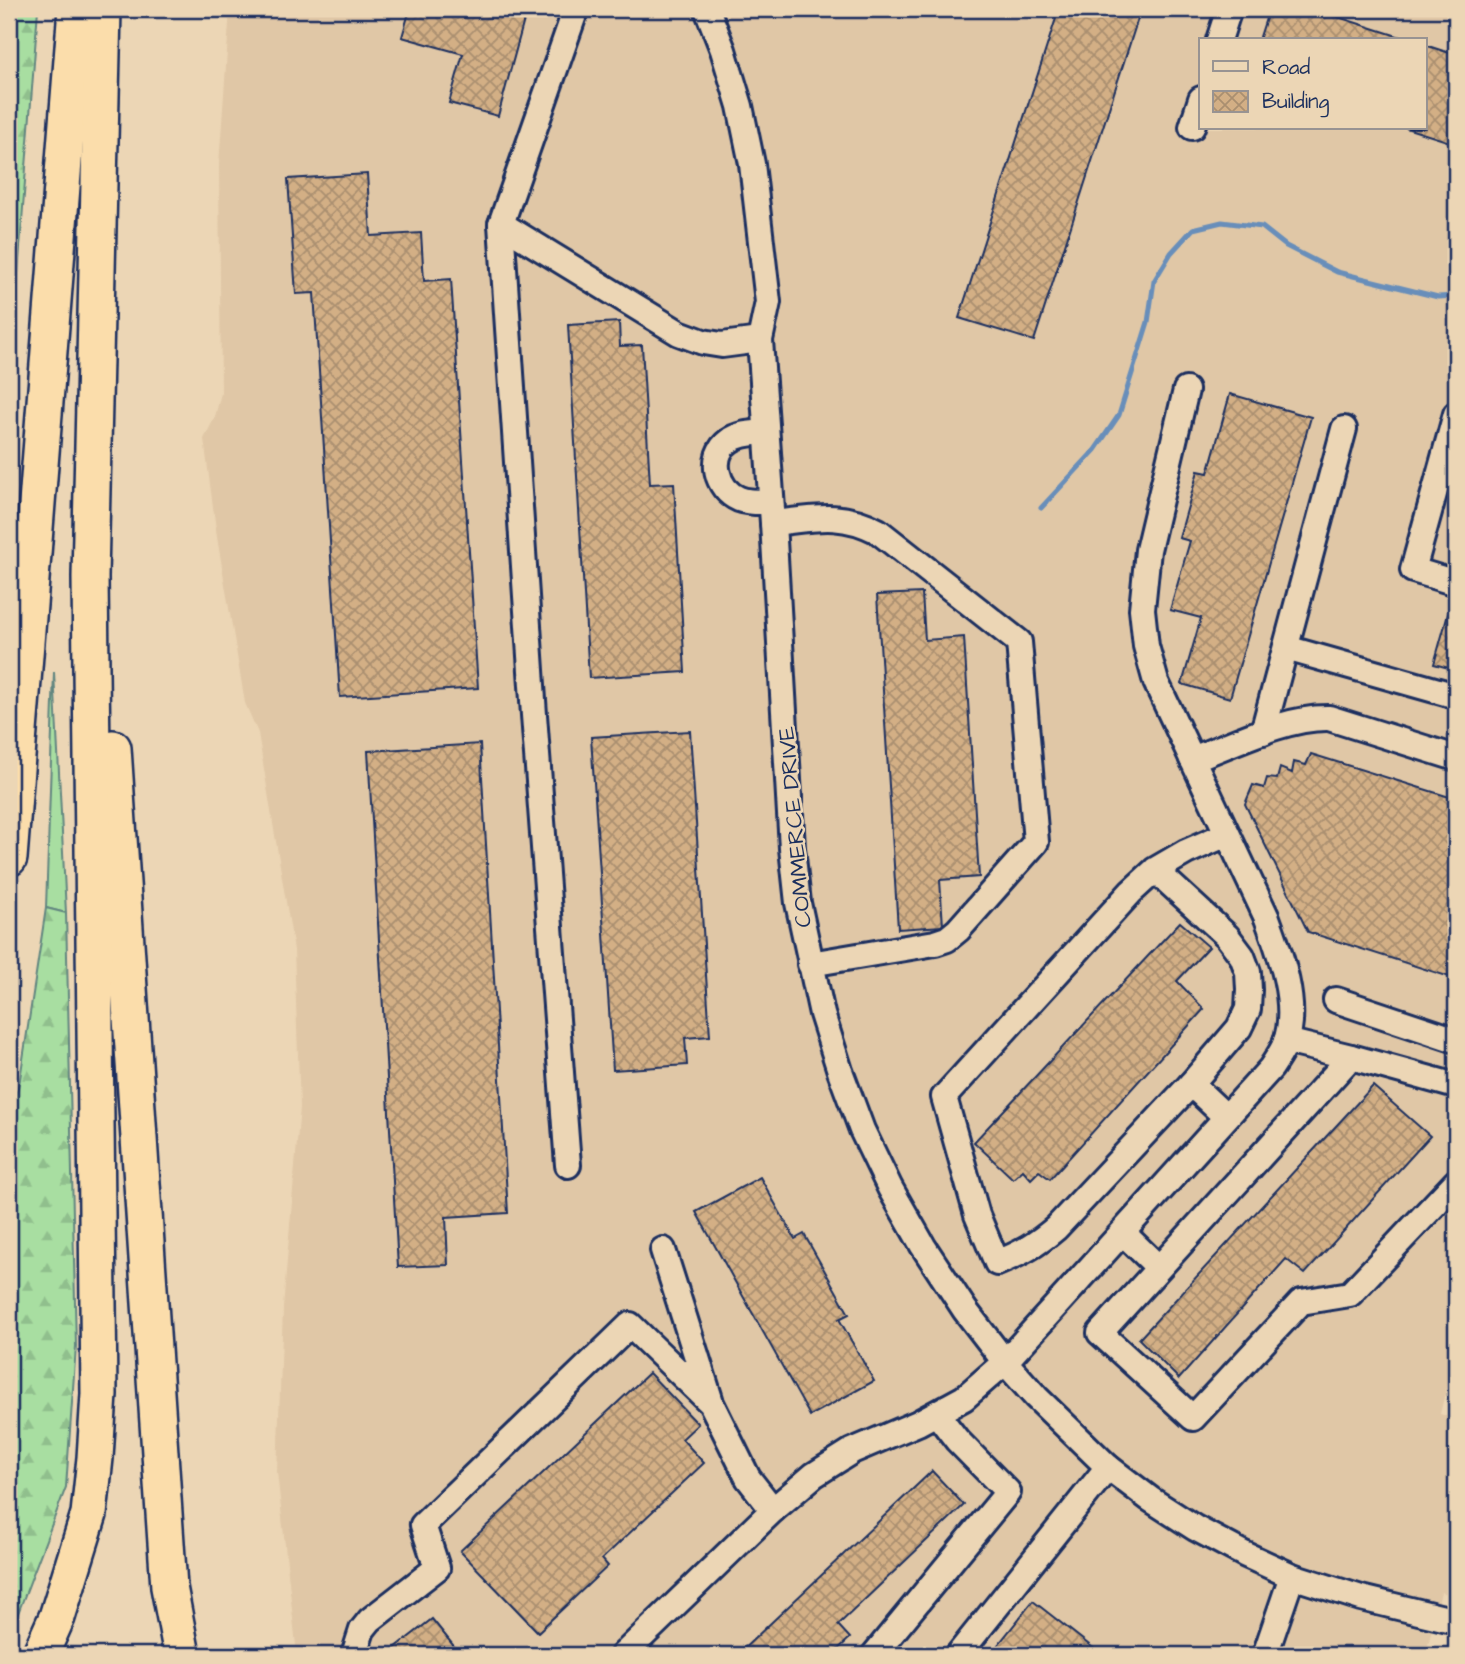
<svg xmlns="http://www.w3.org/2000/svg" width="1465" height="1664" font-family="'Architects Daughter',sans-serif">
  <style>
    .built { fill: #e0c7a6; fill-rule: evenodd }
    .grass { fill: #a8dea1; stroke: #628680; stroke-width: 2 }
    .forest { fill: url(#forest-firs); stroke: #628680; stroke-width: 2 }
    .lines { fill: none; stroke-linecap: round; stroke-linejoin: round }
    .stream { stroke: #678eba; stroke-width: 5 }
    .building { fill: url(#building-cross-hatch); stroke: #1b2f5e; stroke-width: 2 }
    .minor-casing { stroke: #1b2f5e; stroke-width: 30 }
    .highway-casing { stroke: #1b2f5e; stroke-width: 40 }
    .minor { stroke: #ecd6b5; stroke-width: 24 }
    .highway { stroke: #fbddab; stroke-width: 35 }
    .labels { text-anchor: middle; dominant-baseline: central; stroke-width: 5; stroke-linejoin: round; paint-order: stroke }
    .street-label { font-size: 23px; fill: #1b2f5e; stroke: #ecd6b5 }
  </style>
  <defs>
    <pattern id="forest-firs" width="22" height="20" patternUnits="userSpaceOnUse" patternTransform="scale(1.75)"><rect width="22" height="20" fill="#a8dea1"/><path d="M5 1l3.5 6h-7zM16 11l3.5 6h-7z" fill="#90bf8d"/></pattern>
    <pattern id="building-cross-hatch" width="8" height="8" patternUnits="userSpaceOnUse" patternTransform="scale(1.75)"><rect width="8" height="8" fill="#d3af85"/><path d="M0 0l8 8M0 8l8-8" fill="none" stroke="#aa8f70"/></pattern>
  </defs>
  <rect width="100%" height="100%" fill="#ecd6b5"/>
  <filter id="ink" filterUnits="userSpaceOnUse"><feTurbulence type="fractalNoise" baseFrequency=".0143" numOctaves="2"/><feDisplacementMap in="SourceGraphic" scale="14" xChannelSelector="R" yChannelSelector="G"/><feConvolveMatrix kernelMatrix="1 2 1 2 8 2 1 2 1" color-interpolation-filters="sRGB"/></filter>
  <g filter="url(#ink)">
    <!-- built -->
    <path class="built" d="M 230,9 L 1456,9 L 1456,1347 L 1440,1414 L 1456,1419 L 1456,1596 L 1441,1592 L 1428,1645 L 1456,1652 L 1456,1655 L 297,1655 L 277,1472 L 283,1308 L 300,1107 L 294,950 L 258,733 L 245,703 L 217,537 L 204,439 L 215,417 L 221,393 L 219,165 ZM 1201,40 L 1425,40 L 1425,128 L 1201,128 Z"/>
    <!-- grass -->
    <path class="grass" d="M 54,672 L 66,913 L 46,908 Z"/>
    <!-- forest -->
    <g class="forest">
      <path d="M 9,9 L 38,9 L 9,393 Z"/>
      <path d="M 46,908 L 66,913 L 76,1346 L 66,1487 L 9,1637 L 9,1125 L 20,1079 Z"/>
    </g>
    <g class="lines">
      <!-- stream -->
      <path class="stream" d="M 1041,508 L 1095,450 L 1119,415 L 1148,322 L 1154,281 L 1171,253 L 1193,229 L 1222,222 L 1262,227 L 1286,246 L 1337,272 L 1438,297 L 1456,296"/>
    </g>
    <!-- building -->
    <g class="building">
      <path d="M 410,9 L 527,9 L 498,116 L 449,103 L 463,54 L 402,37 Z"/>
      <path d="M 1059,9 L 1141,9 L 1034,341 L 959,318 Z"/>
      <path d="M 1269,9 L 1313,9 L 1410,40 L 1259,40 Z"/>
      <path d="M 1425,45 L 1456,55 L 1456,144 L 1406,128 L 1425,128 Z"/>
      <path d="M 367,174 L 371,236 L 421,233 L 424,281 L 451,279 L 478,688 L 340,697 L 314,293 L 296,294 L 288,179 Z"/>
      <path d="M 619,322 L 620,346 L 642,345 L 650,484 L 674,483 L 685,672 L 589,678 L 568,325 Z"/>
      <path d="M 1230,394 L 1311,417 L 1230,698 L 1182,684 L 1201,618 L 1170,610 L 1190,541 L 1179,538 L 1198,471 L 1208,473 Z"/>
      <path d="M 922,593 L 925,640 L 964,637 L 979,877 L 940,880 L 943,926 L 898,929 L 877,595 Z"/>
      <path d="M 1448,614 L 1456,617 L 1456,670 L 1434,664 Z"/>
      <path d="M 690,731 L 710,1036 L 685,1038 L 687,1065 L 613,1070 L 591,737 Z"/>
      <path d="M 480,744 L 508,1213 L 446,1217 L 448,1265 L 398,1267 L 368,751 Z"/>
      <path d="M 1311,754 L 1456,799 L 1456,979 L 1308,932 L 1245,804 L 1253,785 L 1264,788 L 1267,778 L 1277,779 L 1280,768 L 1292,773 L 1294,762 L 1306,765 Z"/>
      <path d="M 1180,922 L 1209,947 L 1177,981 L 1204,1009 L 1050,1179 L 1039,1171 L 1031,1179 L 1023,1170 L 1013,1179 L 974,1142 Z"/>
      <path d="M 1373,1086 L 1430,1136 L 1305,1274 L 1286,1259 L 1179,1379 L 1139,1339 Z"/>
      <path d="M 760,1177 L 795,1239 L 804,1234 L 849,1314 L 839,1319 L 874,1381 L 810,1416 L 696,1212 Z"/>
      <path d="M 649,1373 L 698,1424 L 682,1439 L 704,1463 L 602,1559 L 608,1566 L 538,1632 L 460,1551 Z"/>
      <path d="M 932,1471 L 964,1505 L 838,1625 L 850,1638 L 832,1655 L 737,1655 Z"/>
      <path d="M 1033,1601 L 1102,1655 L 990,1655 Z"/>
      <path d="M 432,1619 L 461,1655 L 386,1655 Z"/>
    </g>
    <g class="lines">
      <!-- minor casing -->
      <g class="minor-casing">
        <g id="minor">
          <path d="M 707,9 L 723,50 L 740,106 L 752,164 L 768,302 L 760,340 L 773,523 L 792,848 L 798,903 L 822,1014 L 840,1071 L 862,1130 L 890,1188 L 923,1246 L 965,1310 L 1005,1362 L 1036,1397 L 1108,1467 L 1150,1499 L 1195,1528 L 1244,1554 L 1292,1576 L 1361,1598 L 1456,1621"/>
          <path d="M 1219,40 L 1229,9"/>
          <path d="M 1192,127 L 1201,99"/>
          <path d="M 501,224 L 679,333 L 703,342 L 722,345 L 760,340"/>
          <path d="M 1456,414 L 1413,570 L 1456,583"/>
          <path d="M 766,432 C 754,433 739,433 729,441 C 708,456 716,489 739,499 C 749,503 761,502 771,502"/>
          <path d="M 773,523 C 813,519 840,511 878,531 L 1019,642 L 1036,842 L 958,930 L 947,939 L 935,943 L 810,964"/>
          <path d="M 1286,648 L 1456,696"/>
          <path d="M 1263,732 L 1344,429"/>
          <path d="M 1192,759 C 1233,744 1285,717 1329,718 L 1456,758"/>
          <path d="M 1155,870 L 1131,892 L 944,1097 L 977,1215 L 997,1263 C 1022,1253 1036,1245 1056,1228 L 1191,1084 L 1239,1028 L 1248,1009 L 1249,990 L 1248,972 L 1242,956 L 1227,936 L 1155,870 L 1186,852 L 1227,834"/>
          <path d="M 1336,1000 L 1456,1040"/>
          <path d="M 1286,1041 L 1351,1057 L 1456,1086"/>
          <path d="M 1351,1057 L 1100,1333 L 1193,1418 L 1301,1302 L 1350,1294 L 1456,1182"/>
          <path d="M 1191,1084 L 1226,1117"/>
          <path d="M 568,1165 L 534,715 L 501,224 L 576,9"/>
          <path d="M 1123,1233 L 1158,1267"/>
          <path d="M 663,1250 L 710,1399"/>
          <path d="M 354,1655 L 362,1630 L 370,1620 L 437,1568 L 423,1525 L 630,1325 L 711,1403 L 748,1478 L 773,1510"/>
          <path d="M 623,1655 L 773,1510 L 814,1475 L 852,1451 L 918,1423 L 964,1398 L 1005,1362 L 1271,1068 C 1276,1060 1282,1052 1285,1044 C 1300,1007 1280,953 1267,918 L 1156,682 L 1146,646 L 1142,609 L 1148,550 L 1186,390"/>
          <path d="M 874,1655 L 1008,1492 L 957,1440 L 937,1414"/>
          <path d="M 958,1655 L 1108,1467"/>
          <path d="M 1265,1655 L 1292,1576"/>
        </g>
      </g>
      <!-- highway casing -->
      <g class="highway-casing">
        <g id="highway">
          <path d="M 113,748 L 165,1528 L 169,1587 L 182,1655"/>
          <path d="M 9,858 L 76,9"/>
          <path d="M 40,1655 L 57,1617 L 89,1514 L 95,1458 L 99,1394 L 90,577 L 103,9"/>
        </g>
      </g>
      <!-- minor -->
      <use href="#minor" class="minor"/>
      <!-- highway -->
      <use href="#highway" class="highway"/>
    </g>
  </g>
  <g class="labels">
    <!-- street labels -->
    <g class="street-label">
      <text transform="translate(795 827) rotate(-95)">COMMERCE DRIVE</text>
    </g>
  </g>
  <!-- margin -->
  <rect width="1465" height="1664" fill="none" stroke="#ecd6b5" stroke-width="35"/>
  <rect x="18" y="18" width="1430" height="1629" fill="none" stroke="#1b2f5e" stroke-width="2.5" filter="url(#ink)"/>
  <!-- legend -->
  <rect x="1199" y="38" width="228" height="91" fill="#ecd6b5" stroke="#989392" stroke-width="2"/>
  <rect x="1213" y="61" width="35" height="10" fill="#ecd6b5" stroke="#989392" stroke-width="2"/>
  <text x="1262" y="74" font-size="21" fill="#1b2f5e">Road</text>
  <rect x="1213" y="91" width="35" height="21" fill="url(#building-cross-hatch)" stroke="#989392" stroke-width="2"/>
  <text x="1262" y="108" font-size="21" fill="#1b2f5e">Building</text>
</svg>
